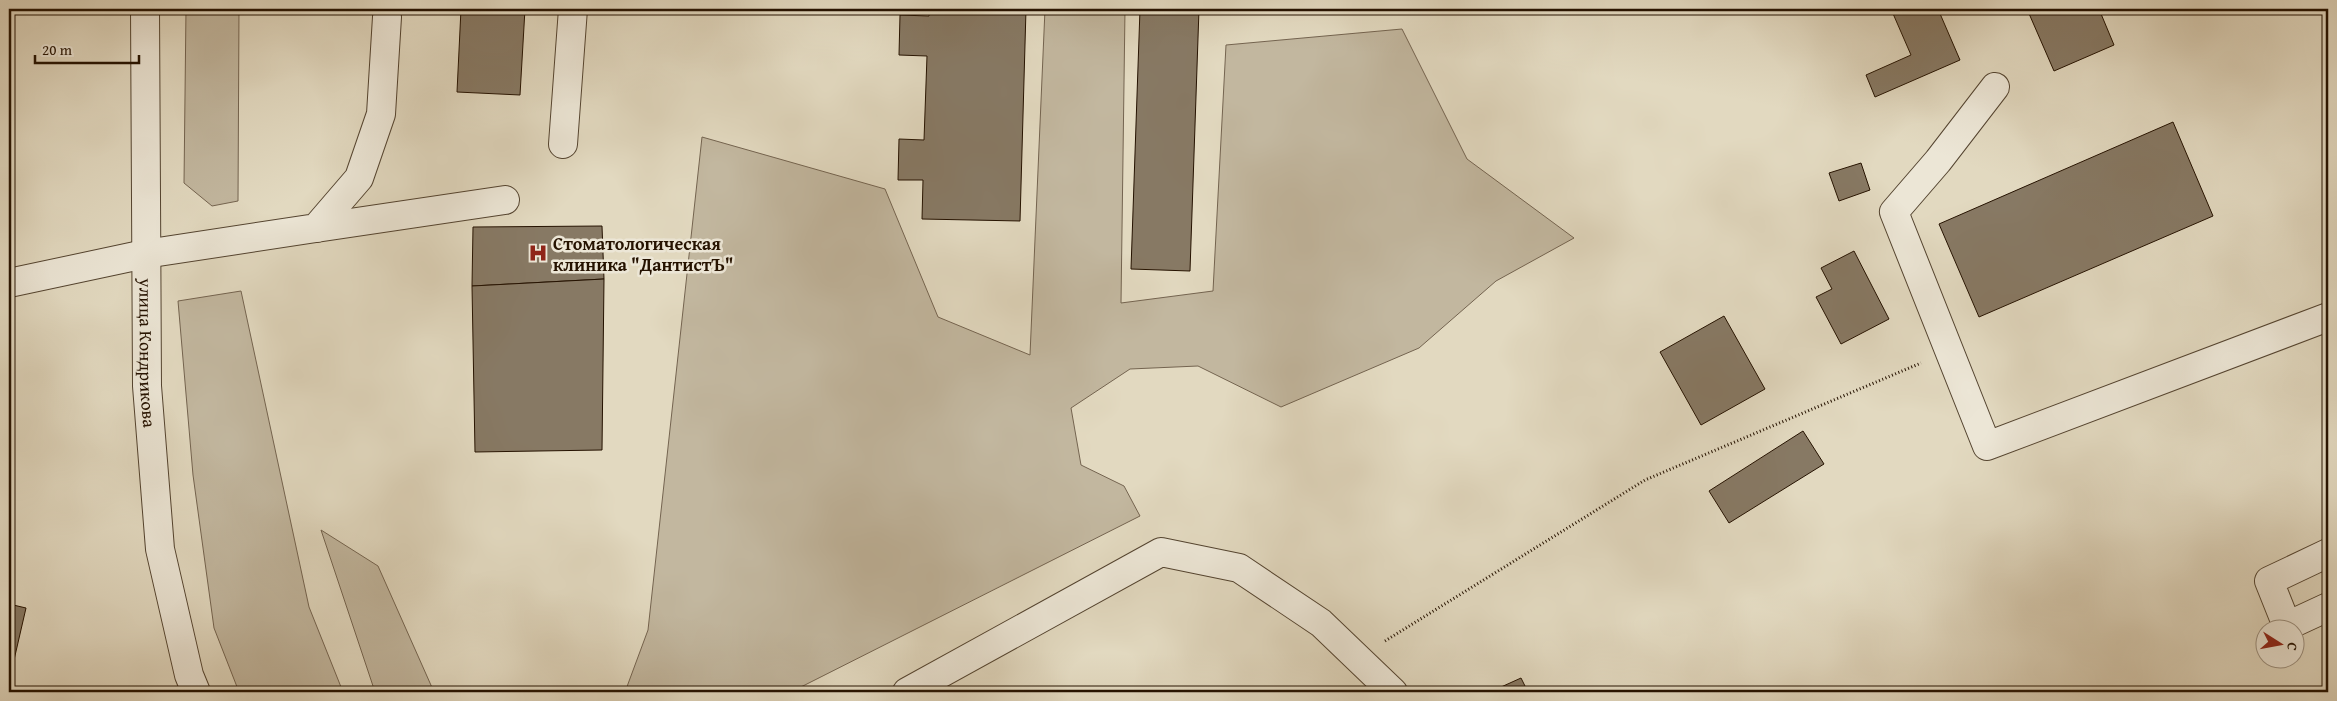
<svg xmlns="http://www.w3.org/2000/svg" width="2337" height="701" font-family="'Gentium Book Plus',serif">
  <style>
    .green { fill: #c2b79f; stroke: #746450 }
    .building { fill: #877964; stroke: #251200 }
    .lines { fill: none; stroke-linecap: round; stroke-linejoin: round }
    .minor-casing { stroke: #544430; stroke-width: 30 }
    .path { stroke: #251200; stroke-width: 3; stroke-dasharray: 1 2.5; stroke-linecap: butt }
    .minor { stroke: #ece6d6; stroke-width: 28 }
    .labels { text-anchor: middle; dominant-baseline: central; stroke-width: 5; stroke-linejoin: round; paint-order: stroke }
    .poi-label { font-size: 18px; font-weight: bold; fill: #251200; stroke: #ece6d6; text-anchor: start }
    .street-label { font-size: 18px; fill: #251200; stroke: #ece6d6 }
  </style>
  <rect width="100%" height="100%" fill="#e2d9c0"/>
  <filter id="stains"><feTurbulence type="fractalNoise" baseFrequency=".004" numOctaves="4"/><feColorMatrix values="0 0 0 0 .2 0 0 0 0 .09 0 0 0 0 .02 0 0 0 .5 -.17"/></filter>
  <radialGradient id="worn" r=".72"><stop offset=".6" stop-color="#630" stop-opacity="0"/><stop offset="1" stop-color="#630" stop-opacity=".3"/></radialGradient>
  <!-- green -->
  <g class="green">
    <path d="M 186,9 L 239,9 L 238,201 L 212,206 L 184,183 Z"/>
    <path d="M 1045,9 L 1125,9 L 1121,303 L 1213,291 L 1226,45 L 1402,29 L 1467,159 L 1574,238 L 1496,281 L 1419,348 L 1281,407 L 1198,366 L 1130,369 L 1071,408 L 1081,465 L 1124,486 L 1140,516 L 791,692 L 625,692 L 648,630 L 702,137 L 885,189 L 938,317 L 1030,355 Z"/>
    <path d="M 241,291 L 309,607 L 343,692 L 239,692 L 214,628 L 193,475 L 178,301 Z"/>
    <path d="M 321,530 L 378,566 L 434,692 L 375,692 Z"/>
  </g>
  <!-- building -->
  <g class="building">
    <path d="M 461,9 L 525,9 L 520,95 L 457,92 Z"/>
    <path d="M 929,9 L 1026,9 L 1020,221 L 922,219 L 923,180 L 898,180 L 899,139 L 924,140 L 927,56 L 899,55 L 900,15 L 929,16 Z"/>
    <path d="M 1140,9 L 1199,9 L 1190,271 L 1131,269 Z"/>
    <path d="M 1891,9 L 1938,9 L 1960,60 L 1875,97 L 1866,75 L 1911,55 Z"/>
    <path d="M 2027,9 L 2099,9 L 2114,45 L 2054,71 Z"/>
    <path d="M 2173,122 L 2213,216 L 1979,317 L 1939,224 Z"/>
    <path d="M 1861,163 L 1870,190 L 1839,201 L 1829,173 Z"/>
    <path d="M 602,226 L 604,279 L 472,286 L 473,227 Z"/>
    <path d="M 1854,251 L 1889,319 L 1841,344 L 1816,297 L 1832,289 L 1821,268 Z"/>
    <path d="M 604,279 L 602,450 L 475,452 L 472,286 Z"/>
    <path d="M 1724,316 L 1765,389 L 1701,425 L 1660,352 Z"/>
    <path d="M 1803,431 L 1824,464 L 1729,523 L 1709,491 Z"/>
    <path d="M 9,604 L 26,608 L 14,660 L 9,659 Z"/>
    <path d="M 1521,678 L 1528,692 L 1490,692 Z"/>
  </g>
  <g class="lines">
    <!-- minor casing -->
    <g class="minor-casing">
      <g id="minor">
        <path id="s1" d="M 145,9 L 147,386 L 160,549 L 189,675 L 196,692"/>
        <path d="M 1995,87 L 1938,161 L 1894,212 L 1987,446 L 2328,317"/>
        <path d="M 563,144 L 573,9"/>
        <path d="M 316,228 L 505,200"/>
        <path d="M 9,283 L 145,254 L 316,228 L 359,178 L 381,114 L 387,17"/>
        <path d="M 2328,553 L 2269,581 L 2287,626 L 2328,607"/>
        <path d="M 907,692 L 1161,552 L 1239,568 L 1321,623 L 1393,692"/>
      </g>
    </g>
    <!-- path -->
    <path class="path" d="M 1385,641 L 1645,480 L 1921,363"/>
    <!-- minor -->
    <use href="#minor" class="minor"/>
  </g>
  <!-- icons -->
  <defs>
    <g id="hospital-bare" transform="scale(1.5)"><path d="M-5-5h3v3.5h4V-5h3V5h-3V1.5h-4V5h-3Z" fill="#8f2418" stroke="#ece6d6" stroke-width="2.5" paint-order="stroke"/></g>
  </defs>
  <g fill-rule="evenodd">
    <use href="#hospital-bare" x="538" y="253"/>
  </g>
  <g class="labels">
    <!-- poi labels -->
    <g class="poi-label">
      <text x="553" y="243">Стоматологическая<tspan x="553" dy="21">клиника "ДантистЪ"</tspan></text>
    </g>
    <!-- street labels -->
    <g class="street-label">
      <text stroke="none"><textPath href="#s1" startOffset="344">улица Кондрикова</textPath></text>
    </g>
  </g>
  <!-- margin -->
  <rect width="2337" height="701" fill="none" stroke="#e2d9c0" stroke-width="30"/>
  <rect x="10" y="10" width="2317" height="681" fill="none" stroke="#251200" stroke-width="2.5"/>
  <rect x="15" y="15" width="2307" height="671" fill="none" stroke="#251200"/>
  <!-- north arrow -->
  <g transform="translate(2280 644) rotate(101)"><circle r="24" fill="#ece6d6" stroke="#9c9180"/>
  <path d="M0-4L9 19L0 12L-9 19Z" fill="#8f2418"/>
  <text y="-8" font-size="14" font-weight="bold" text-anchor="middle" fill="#251200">С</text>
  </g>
  <!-- scale -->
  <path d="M35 55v8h104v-8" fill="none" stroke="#251200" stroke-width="2.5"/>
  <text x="42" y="55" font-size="15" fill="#251200" stroke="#ece6d6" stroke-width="4" paint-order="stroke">20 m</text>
  <rect width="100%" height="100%" filter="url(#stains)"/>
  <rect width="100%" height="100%" fill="url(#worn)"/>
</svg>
